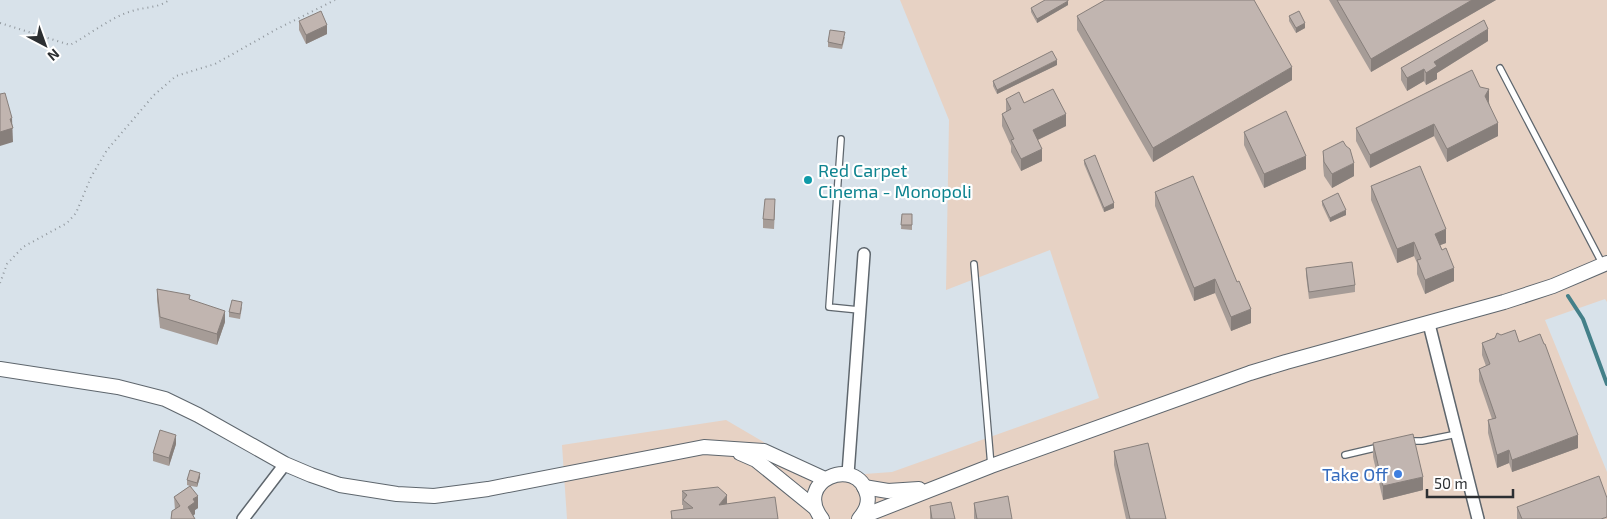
<svg xmlns="http://www.w3.org/2000/svg" width="1607" height="519" font-family="'Exo 2',sans-serif">
  <style>
    .industrial { fill: #e7d2c4 }
    .lines { fill: none; stroke-linecap: round; stroke-linejoin: round }
    .stream { stroke: #448089; stroke-width: 4 }
    .service-casing { stroke: #5e666d; stroke-width: 8 }
    .minor-casing { stroke: #5e666d; stroke-width: 14 }
    .tertiary-casing { stroke: #5e666d; stroke-width: 16 }
    .path { stroke: #91989e; stroke-width: 2; stroke-dasharray: 1 4; stroke-linecap: butt }
    .service { stroke: #fff; stroke-width: 5.5 }
    .minor { stroke: #fff; stroke-width: 11 }
    .tertiary { stroke: #fff; stroke-width: 14 }
    .wall { fill: #a69c97 }
    .shaded-wall { fill: #877f7b }
    .building { fill: #c1b5b0; stroke: #877f7b }
    .culture-dot { fill: #0f9aa8; stroke: #fff; stroke-width: 2 }
    .shop-dot { fill: #3f7fe0; stroke: #fff; stroke-width: 2 }
    .labels { text-anchor: middle; dominant-baseline: central; stroke-width: 4.5; stroke-linejoin: round; paint-order: stroke }
    .culture-label { font-size: 18px; fill: #0d838f; stroke: #fff; text-anchor: start }
    .shop-label { font-size: 18px; fill: #366cbe; stroke: #fff; text-anchor: end }
  </style>
  <rect width="100%" height="100%" fill="#d8e2ea"/>
  <!-- industrial -->
  <path class="industrial" d="M 900,0 L 1607,0 L 1607,302 L 1605,299 L 1545,320 L 1607,472 L 1607,519 L 567,519 L 562,445 L 726,420 L 823,477 L 892,472 L 1099,398 L 1050,250 L 946,290 L 949,120 Z"/>
  <g class="lines">
    <!-- stream -->
    <path class="stream" d="M 1568,296 L 1583,319 L 1607,384"/>
    <!-- service casing -->
    <g class="service-casing">
      <g id="service">
        <path d="M 1500,68 L 1603,265"/>
        <path d="M 841,139 L 829,307 L 859,310"/>
        <path d="M 974,264 L 991,466"/>
        <path d="M 1407,441 L 1422,441 L 1457,434"/>
        <path d="M 1345,455 L 1379,447"/>
      </g>
    </g>
    <!-- minor casing -->
    <g class="minor-casing">
      <g id="minor">
        <path d="M 1429,324 L 1478,519"/>
        <path d="M 848,474 L 864,254"/>
        <path d="M 243,519 L 285,464"/>
      </g>
    </g>
    <!-- tertiary casing -->
    <g class="tertiary-casing">
      <g id="tertiary">
        <path d="M 0,369 L 118,387 L 165,399 L 198,415 L 285,464 L 311,475 L 340,485 L 397,494 L 434,496 L 488,489 L 704,447 L 764,451 L 825,479"/>
        <path d="M 740,453 L 756,460 L 814,507"/>
        <path d="M 864,487 L 888,491 L 919,489"/>
        <path d="M 861,517 L 991,466 L 1250,373 L 1286,362 L 1504,302 L 1553,286 L 1607,263"/>
        <path d="M 822,519 C 792,481 857,454 867,494 C 870,504 865,512 859,519"/>
      </g>
    </g>
    <!-- path -->
    <g class="path">
      <path d="M 0,23 L 70,45 C 91,34 109,18 132,11 C 144,7 159,8 169,0"/>
      <path d="M 0,283 L 7,264 L 23,247 L 67,223 L 76,213 L 91,177 L 107,150 L 154,95 L 176,76 L 215,64 L 277,29 L 335,0"/>
    </g>
    <!-- service -->
    <use href="#service" class="service"/>
    <!-- minor -->
    <use href="#minor" class="minor"/>
    <!-- tertiary -->
    <use href="#tertiary" class="tertiary"/>
  </g>
  <!-- wall -->
  <g class="wall">
    <path d="M 1329,0 L 1496,0 L 1371,72 Z"/>
    <path d="M 1068,5 L 1037,23 L 1031,12 L 1031,8 Z"/>
    <path d="M 1077,16 L 1292,80 L 1153,162 L 1077,30 Z"/>
    <path d="M 1289,16 L 1305,28 L 1296,33 L 1289,21 Z"/>
    <path d="M 299,21 L 327,34 L 306,44 L 299,30 Z"/>
    <path d="M 845,37 L 842,49 L 828,47 L 828,42 Z"/>
    <path d="M 1488,41 L 1437,73 L 1437,79 L 1426,85 L 1424,81 L 1407,91 L 1401,80 L 1401,68 Z"/>
    <path d="M 1057,65 L 997,94 L 993,86 L 993,81 Z"/>
    <path d="M 1006,99 L 1066,126 L 1038,140 L 1042,161 L 1021,171 L 1011,152 L 1011,146 L 1002,126 L 1002,114 L 1006,112 Z"/>
    <path d="M 1489,102 L 1498,136 L 1447,162 L 1434,136 L 1370,168 L 1356,141 L 1356,128 Z"/>
    <path d="M 1244,132 L 1306,169 L 1264,188 L 1244,145 Z"/>
    <path d="M 1323,151 L 1354,176 L 1332,188 L 1324,176 L 1323,165 Z"/>
    <path d="M 1084,160 L 1114,208 L 1104,212 L 1084,164 Z"/>
    <path d="M 1371,186 L 1446,243 L 1440,245 L 1454,281 L 1425,294 L 1417,274 L 1417,263 L 1414,256 L 1397,263 L 1371,200 Z"/>
    <path d="M 1155,192 L 1251,323 L 1231,331 L 1215,293 L 1194,301 L 1155,206 Z"/>
    <path d="M 1322,201 L 1346,215 L 1330,222 L 1322,205 Z"/>
    <path d="M 775,209 L 774,229 L 763,228 L 763,219 Z"/>
    <path d="M 902,214 L 912,214 L 912,230 L 901,229 Z"/>
    <path d="M 1306,268 L 1355,285 L 1355,292 L 1309,299 L 1306,275 Z"/>
    <path d="M 157,289 L 190,299 L 225,322 L 217,345 L 160,328 L 157,300 Z"/>
    <path d="M 242,307 L 240,319 L 229,317 L 229,312 Z"/>
    <path d="M 1501,335 L 1519,342 L 1578,448 L 1512,472 L 1509,463 L 1497,468 L 1488,433 L 1488,420 L 1492,419 L 1479,381 L 1479,369 L 1486,366 L 1482,355 L 1482,343 Z"/>
    <path d="M 1373,443 L 1423,490 L 1383,500 L 1373,457 Z"/>
    <path d="M 176,444 L 169,466 L 153,461 L 153,453 Z"/>
    <path d="M 1114,451 L 1166,519 L 1126,519 L 1114,465 Z"/>
    <path d="M 200,477 L 197,487 L 191,486 L 198,508 L 195,510 L 195,514 L 193,516 L 195,519 L 171,519 L 172,511 L 175,510 L 174,497 L 190,486 L 187,485 L 187,480 Z"/>
    <path d="M 682,491 L 727,504 L 778,519 L 671,519 L 671,511 L 683,510 L 683,505 L 682,505 Z"/>
    <path d="M 974,503 L 1012,519 L 974,519 Z"/>
    <path d="M 930,506 L 955,519 L 930,519 Z"/>
    <path d="M 1517,507 L 1607,519 L 1517,519 Z"/>
  </g>
  <!-- shaded-wall -->
  <g class="shaded-wall">
    <path d="M 1472,0 L 1496,0 L 1371,72 L 1371,59 Z"/>
    <path d="M 1068,1 L 1068,5 L 1037,23 L 1037,19 Z"/>
    <path d="M 1305,23 L 1305,28 L 1296,33 L 1296,28 Z"/>
    <path d="M 327,25 L 327,34 L 306,44 L 306,35 Z"/>
    <path d="M 1488,29 L 1488,41 L 1437,73 L 1437,79 L 1426,85 L 1426,73 L 1434,62 Z"/>
    <path d="M 1057,60 L 1057,65 L 997,94 L 997,90 Z"/>
    <path d="M 1292,67 L 1292,80 L 1153,162 L 1153,148 Z"/>
    <path d="M 1424,69 L 1424,81 L 1407,91 L 1407,78 Z"/>
    <path d="M 1489,89 L 1489,102 L 1485,109 L 1485,96 Z"/>
    <path d="M 1066,114 L 1066,126 L 1033,142 L 1033,130 Z"/>
    <path d="M 12,118 L 13,142 L 0,146 L 0,132 L 10,119 Z"/>
    <path d="M 1498,123 L 1498,136 L 1447,162 L 1447,149 Z"/>
    <path d="M 1434,124 L 1434,136 L 1370,168 L 1370,155 Z"/>
    <path d="M 1042,149 L 1042,161 L 1021,171 L 1021,159 Z"/>
    <path d="M 1306,156 L 1306,169 L 1264,188 L 1264,174 Z"/>
    <path d="M 1354,163 L 1354,176 L 1332,188 L 1332,174 Z"/>
    <path d="M 1114,203 L 1114,208 L 1104,212 L 1104,208 Z"/>
    <path d="M 1346,210 L 1346,215 L 1330,222 L 1330,218 Z"/>
    <path d="M 1446,229 L 1446,243 L 1435,247 L 1435,234 Z"/>
    <path d="M 1414,242 L 1414,256 L 1397,263 L 1397,249 Z"/>
    <path d="M 1454,268 L 1454,281 L 1425,294 L 1425,280 Z"/>
    <path d="M 1215,279 L 1215,293 L 1194,301 L 1194,288 Z"/>
    <path d="M 1251,309 L 1251,323 L 1231,331 L 1231,317 Z"/>
    <path d="M 225,311 L 225,322 L 217,345 L 217,334 Z"/>
    <path d="M 176,435 L 176,444 L 169,466 L 169,458 Z"/>
    <path d="M 1578,435 L 1578,448 L 1512,472 L 1512,460 Z"/>
    <path d="M 1509,450 L 1509,463 L 1497,468 L 1497,455 Z"/>
    <path d="M 200,473 L 200,477 L 197,487 L 197,483 Z"/>
    <path d="M 1423,477 L 1423,490 L 1383,500 L 1383,486 Z"/>
    <path d="M 727,495 L 727,508 L 719,505 Z"/>
    <path d="M 198,496 L 198,508 L 195,510 L 195,514 L 188,519 L 188,507 L 193,499 Z"/>
  </g>
  <!-- building -->
  <g class="building">
    <path d="M 1045,0 L 1068,0 L 1068,1 L 1037,19 L 1031,8 Z"/>
    <path d="M 1105,0 L 1254,0 L 1292,67 L 1153,148 L 1077,16 Z"/>
    <path d="M 1337,0 L 1472,0 L 1371,59 Z"/>
    <path d="M 321,11 L 327,25 L 306,35 L 299,21 Z"/>
    <path d="M 1299,11 L 1305,23 L 1296,28 L 1289,16 Z"/>
    <path d="M 1484,20 L 1488,29 L 1434,62 L 1437,66 L 1426,73 L 1424,69 L 1407,78 L 1401,68 Z"/>
    <path d="M 830,30 L 845,32 L 842,45 L 828,42 Z"/>
    <path d="M 1052,51 L 1057,60 L 997,90 L 993,81 Z"/>
    <path d="M 1472,70 L 1480,87 L 1489,89 L 1485,96 L 1498,123 L 1447,149 L 1434,124 L 1370,155 L 1356,128 Z"/>
    <path d="M 1053,89 L 1066,114 L 1033,130 L 1042,149 L 1021,159 L 1011,140 L 1014,139 L 1002,114 L 1011,109 L 1006,99 L 1019,92 L 1024,103 Z"/>
    <path d="M 5,93 L 12,118 L 10,119 L 13,128 L 0,132 L 0,94 Z"/>
    <path d="M 1286,111 L 1306,156 L 1264,174 L 1244,132 Z"/>
    <path d="M 1343,141 L 1346,146 L 1350,149 L 1354,163 L 1332,174 L 1324,162 L 1323,151 Z"/>
    <path d="M 1095,155 L 1114,203 L 1104,208 L 1084,160 Z"/>
    <path d="M 1420,166 L 1446,229 L 1435,234 L 1442,250 L 1446,248 L 1454,268 L 1425,280 L 1417,260 L 1421,259 L 1414,242 L 1397,249 L 1371,186 Z"/>
    <path d="M 1193,176 L 1237,282 L 1239,281 L 1251,309 L 1231,317 L 1215,279 L 1194,288 L 1155,192 Z"/>
    <path d="M 1338,193 L 1346,210 L 1330,218 L 1322,201 Z"/>
    <path d="M 765,199 L 775,199 L 774,220 L 763,219 Z"/>
    <path d="M 902,214 L 912,214 L 912,225 L 901,225 Z"/>
    <path d="M 1352,262 L 1355,285 L 1309,292 L 1306,268 Z"/>
    <path d="M 157,289 L 190,295 L 189,299 L 225,311 L 217,334 L 160,317 Z"/>
    <path d="M 232,300 L 242,302 L 240,314 L 229,312 Z"/>
    <path d="M 1515,330 L 1519,342 L 1540,334 L 1544,344 L 1545,344 L 1578,435 L 1512,460 L 1509,450 L 1497,455 L 1488,420 L 1496,418 L 1479,369 L 1490,364 L 1482,343 L 1495,338 L 1497,333 L 1501,335 Z"/>
    <path d="M 160,430 L 176,435 L 169,458 L 153,453 Z"/>
    <path d="M 1413,434 L 1423,477 L 1383,486 L 1373,443 Z"/>
    <path d="M 1148,443 L 1166,519 L 1130,519 L 1114,451 Z"/>
    <path d="M 190,470 L 200,473 L 197,483 L 187,480 Z"/>
    <path d="M 1599,476 L 1607,498 L 1607,517 L 1601,519 L 1522,519 L 1517,507 Z"/>
    <path d="M 190,486 L 198,496 L 193,499 L 195,502 L 188,507 L 195,519 L 171,519 L 172,511 L 180,506 L 174,497 Z"/>
    <path d="M 718,487 L 727,495 L 719,505 L 775,497 L 778,519 L 672,519 L 671,511 L 693,508 L 683,500 L 687,495 L 682,491 Z"/>
    <path d="M 1008,496 L 1012,519 L 977,519 L 974,503 Z"/>
    <path d="M 951,502 L 955,519 L 932,519 L 930,506 Z"/>
  </g>
  <!-- markers -->
  <circle class="culture-dot" cx="808" cy="180" r="5"/>
  <circle class="shop-dot" cx="1398" cy="474" r="5"/>
  <g class="labels">
    <!-- culture labels -->
    <g class="culture-label">
      <text x="818" y="170">Red Carpet<tspan x="818" dy="21">Cinema - Monopoli</tspan></text>
    </g>
    <!-- shop labels -->
    <g class="shop-label">
      <text x="1388" y="474">Take Off</text>
    </g>
  </g>
  <!-- north arrow -->
  <g transform="translate(45 45) rotate(139)" stroke="#ffffff" stroke-width="4" paint-order="stroke">
  <path d="M0-4L9 19L0 12L-9 19Z" fill="#2c2f32"/>
  <text y="-8" font-size="14" font-weight="bold" text-anchor="middle" fill="#2c2f32">N</text>
  </g>
  <!-- scale -->
  <path d="M1427 489v8h86v-8" fill="none" stroke="#2c2f32" stroke-width="2.5"/>
  <text x="1434" y="489" font-size="15" fill="#2c2f32" stroke="#ffffff" stroke-width="4" paint-order="stroke">50 m</text>
</svg>
